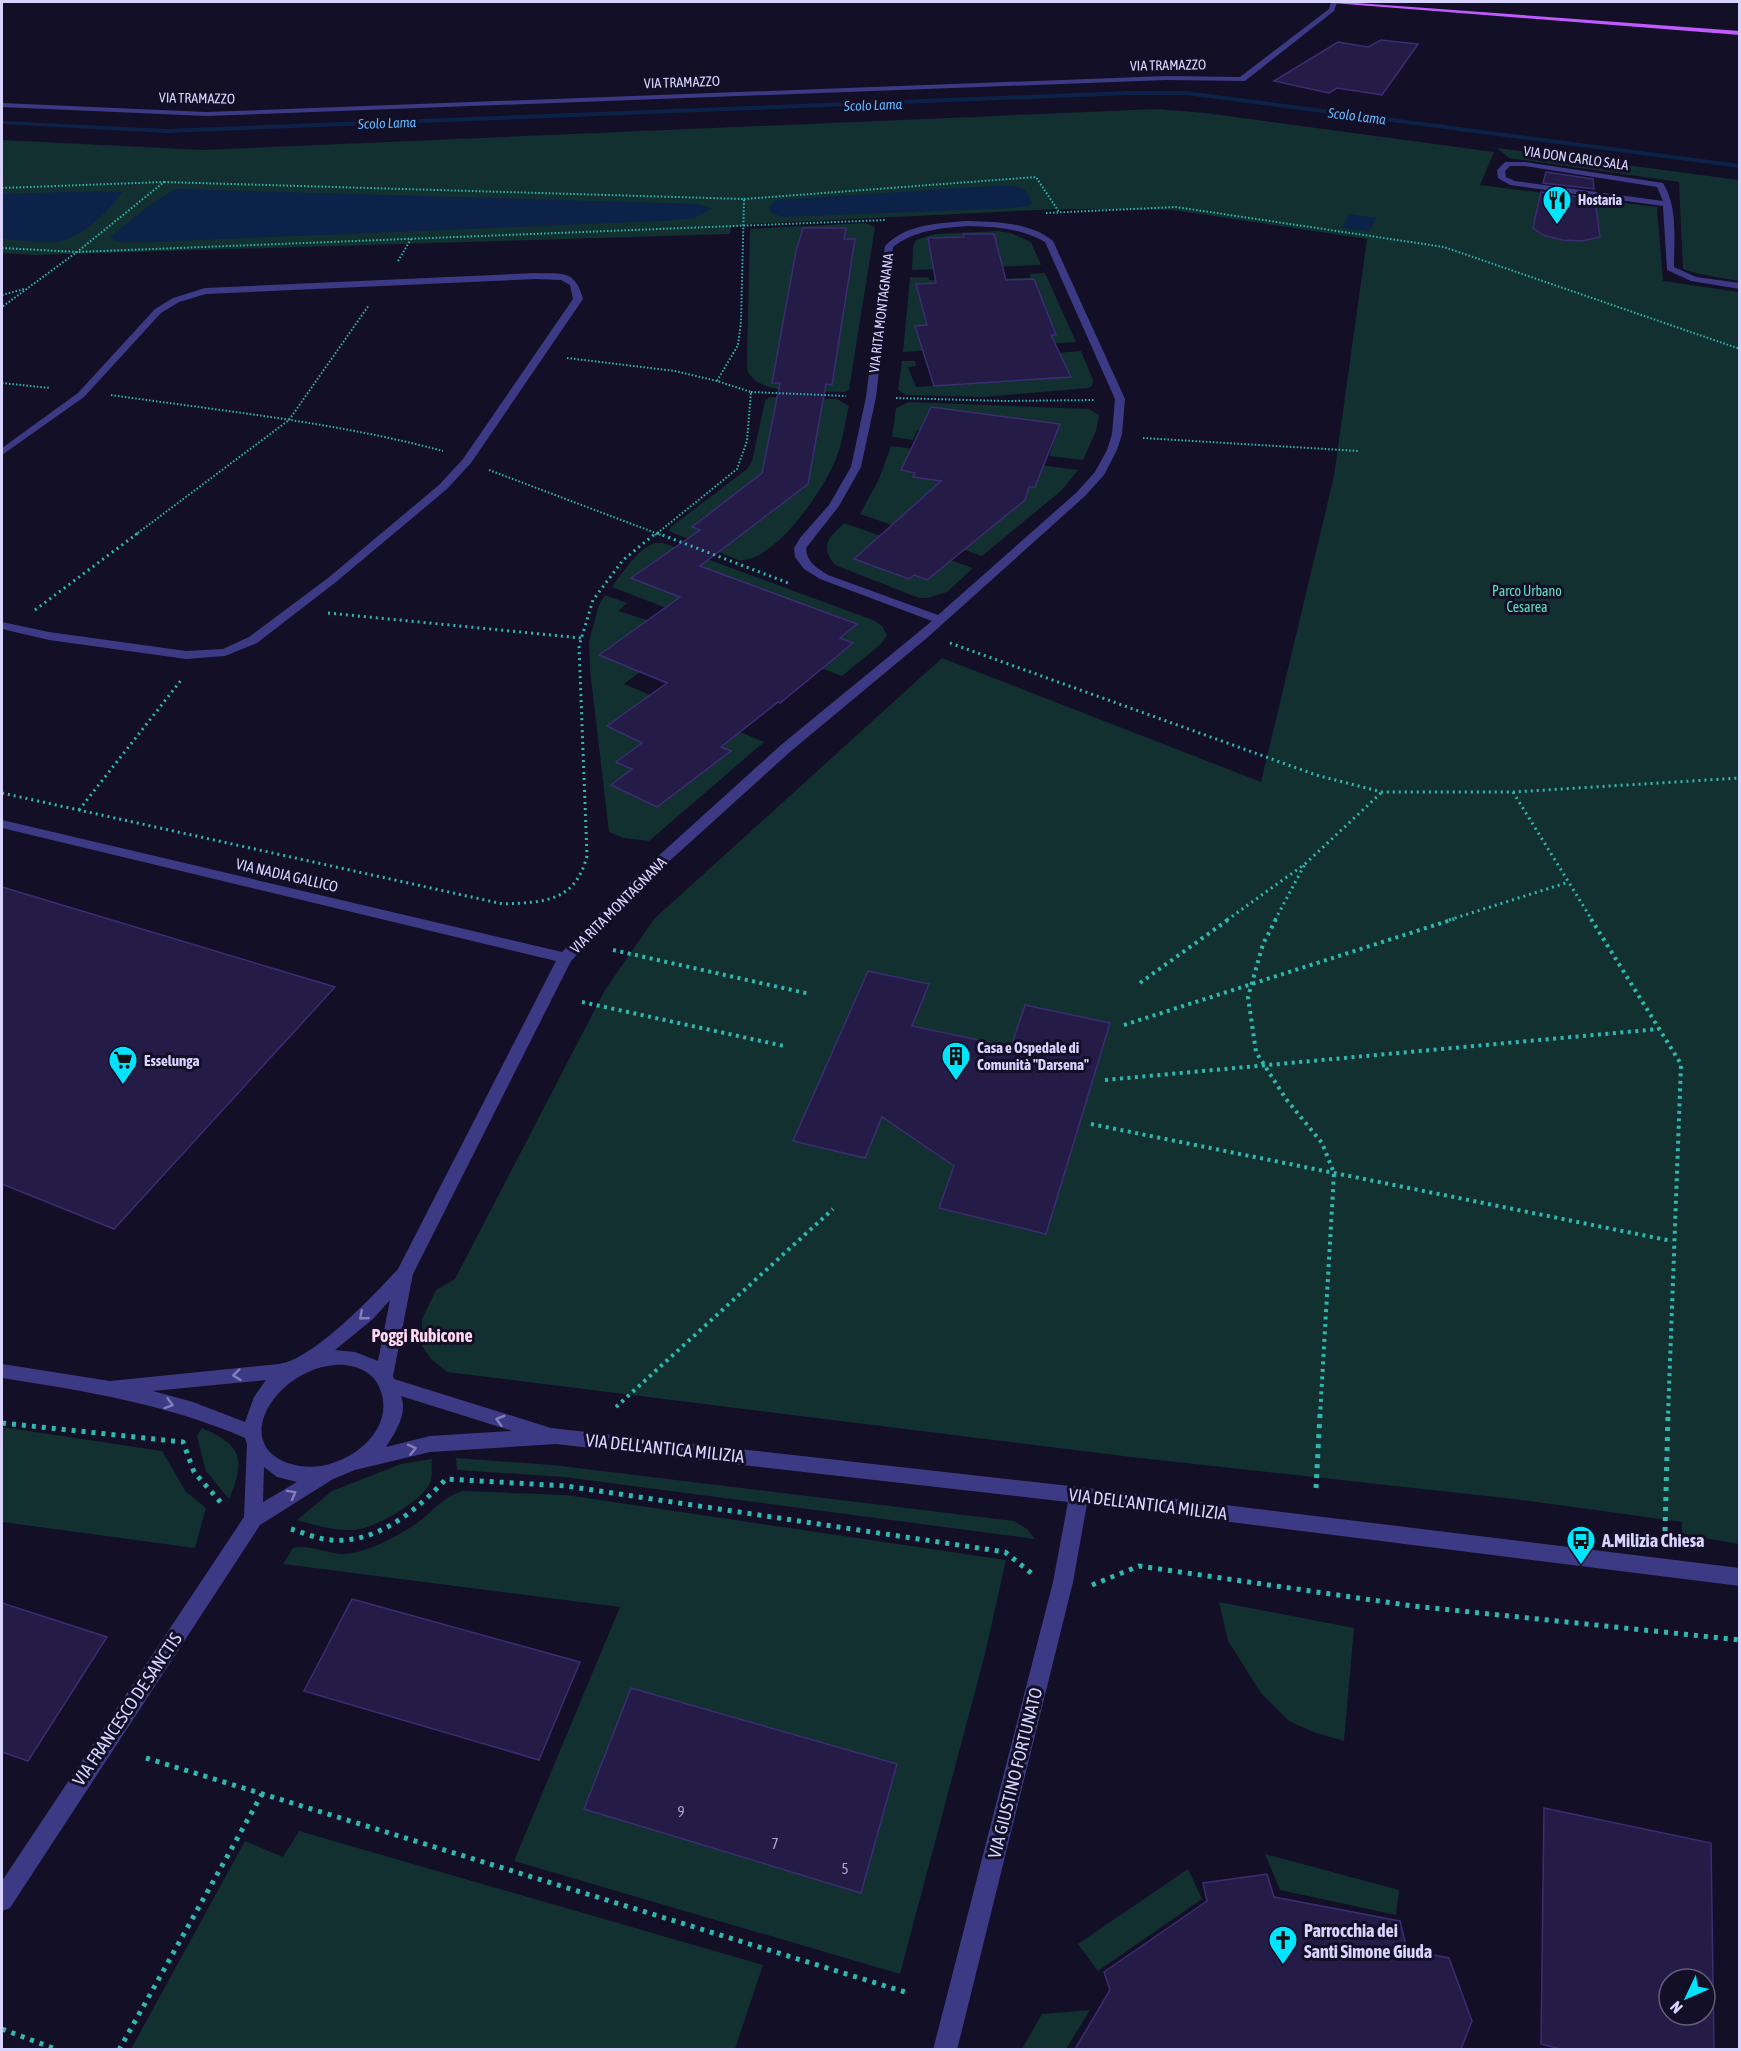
<svg xmlns="http://www.w3.org/2000/svg" width="1741" height="2051" font-family="'Asap Condensed',sans-serif">
  <style>
    .green { fill: #12302f }
    .water { fill: #0c2248 }
    .lines { fill: none; stroke-linecap: round; stroke-linejoin: round }
    .stream { fill: #0c2248; fill-rule: evenodd }
    .building { fill: #241b47; stroke: #3b2d73; stroke-width: 1.5; fill-rule: evenodd }
    .path-far3 { stroke: #2fb8b0; stroke-width: 2; stroke-dasharray: 1.5 2; stroke-linecap: butt }
    .path-far2 { stroke: #2fb8b0; stroke-width: 3; stroke-dasharray: 2 4; stroke-linecap: butt }
    .path-far1 { stroke: #2fb8b0; stroke-width: 4; stroke-dasharray: 3 4.5; stroke-linecap: butt }
    .path { stroke: #2fb8b0; stroke-width: 5; stroke-dasharray: 4 6; stroke-linecap: butt }
    .minor { fill: #3d3a85; fill-rule: evenodd }
    .major { fill: #c25bff; fill-rule: evenodd }
    .oneway { stroke: #837fbc }
    .labels { text-anchor: middle; dominant-baseline: central; stroke-width: 6; stroke-linejoin: round; paint-order: stroke }
    .far-street-label { font-size: 14px; fill: #d9d4ff; stroke: #130f26 }
    .far-water-label { font-size: 14px; font-style: italic; fill: #62b6ff; stroke: #130f26 }
    .far-poi-label { font-size: 14px; font-weight: bold; fill: #d9d4ff; stroke: #130f26; text-anchor: start }
    .far-park-label { font-size: 14px; fill: #5fe0c0; stroke: #130f26 }
    .street-label { font-size: 15px; fill: #d9d4ff; stroke: #130f26 }
    .poi-label { font-size: 15px; font-weight: bold; fill: #d9d4ff; stroke: #130f26; text-anchor: start }
    .near-number-label { font-size: 15px; fill: #aca6d1 }
    .quarter-label { font-size: 18px; font-weight: bold; fill: #ffd6f0; stroke: #130f26 }
    .near-street-label { font-size: 18px; fill: #d9d4ff; stroke: #130f26 }
    .near-poi-label { font-size: 18px; font-weight: bold; fill: #d9d4ff; stroke: #130f26; text-anchor: start }
  </style>
  <rect width="100%" height="100%" fill="#130f26"/>
  <!-- green -->
  <g class="green">
    <path d="M 1157,109 L 1206,113 L 1494,152 L 1480,185 L 1657,207 L 1663,281 L 1739,292 L 1739,1544 L 1682,1534 L 1682,1522 L 1514,1499 L 1131,1457 L 447,1372 L 431,1359 L 422,1346 L 422,1319 L 436,1290 L 455,1279 L 605,990 L 654,919 L 942,658 L 1261,782 L 1334,476 L 1367,239 L 1173,210 L 1058,209 L 752,224 L 731,227 L 730,234 L 35,255 L 2,253 L 2,140 L 202,150 Z"/>
    <path d="M 1497,148 L 1739,180 L 1739,281 L 1699,274 L 1683,269 L 1679,182 L 1509,158 Z"/>
    <path d="M 865,223 L 875,227 L 849,390 L 844,392 C 820,391 767,396 751,376 C 746,371 747,365 747,358 L 750,229 Z"/>
    <path d="M 998,231 L 1011,233 L 1031,242 L 1041,265 L 912,270 L 913,247 L 916,240 L 935,234 Z"/>
    <path d="M 1045,273 L 1076,342 L 903,352 L 910,277 L 929,277 L 929,280 L 1030,278 L 1030,274 Z"/>
    <path d="M 1081,351 L 1093,380 L 1092,386 L 1088,388 L 984,397 L 906,395 L 898,390 L 902,361 L 915,361 L 916,366 L 908,367 L 916,387 L 1071,377 L 1064,362 L 1059,362 L 1056,353 Z"/>
    <path d="M 770,397 L 837,399 L 849,406 C 845,422 843,440 837,456 C 827,486 773,565 738,560 L 669,531 L 671,527 L 747,469 L 752,461 L 765,401 Z"/>
    <path d="M 909,402 L 1089,409 L 1099,415 L 1096,431 L 1083,460 L 1049,456 L 1053,445 L 917,430 L 913,440 L 892,437 L 896,408 Z"/>
    <path d="M 891,446 L 1078,470 L 1062,490 L 982,556 L 860,514 L 879,479 Z"/>
    <path d="M 844,523 L 973,568 L 947,592 L 927,598 L 919,598 L 835,565 C 819,545 829,538 844,523 Z"/>
    <path d="M 655,543 L 663,543 L 873,620 L 882,626 L 887,635 L 881,644 L 842,676 L 612,587 C 624,571 636,550 655,543 Z"/>
    <path d="M 605,595 L 627,603 L 618,611 L 650,621 L 682,640 L 624,684 L 764,742 L 649,841 L 624,838 L 609,832 L 590,670 L 589,641 L 599,605 Z"/>
    <path d="M 2,1427 L 162,1451 L 186,1492 L 206,1508 L 195,1548 L 2,1522 Z"/>
    <path d="M 202,1428 C 242,1445 246,1459 229,1499 L 206,1471 L 197,1436 Z"/>
    <path d="M 456,1458 L 553,1465 L 1014,1521 L 1027,1529 L 1035,1539 L 564,1477 L 457,1470 Z"/>
    <path d="M 432,1459 C 431,1467 433,1476 430,1483 C 421,1502 373,1530 352,1530 C 333,1531 315,1525 297,1520 L 332,1491 L 401,1464 Z"/>
    <path d="M 463,1491 L 566,1495 L 1006,1560 L 985,1654 L 900,1974 L 514,1861 L 620,1607 L 283,1564 L 293,1548 C 312,1543 333,1558 353,1553 C 376,1548 402,1534 421,1520 C 435,1509 444,1496 463,1491 Z"/>
    <path d="M 1219,1602 L 1354,1628 L 1344,1741 L 1316,1733 L 1289,1721 L 1261,1693 L 1228,1641 Z"/>
    <path d="M 299,1831 L 763,1965 L 735,2049 L 131,2049 L 245,1841 L 283,1857 Z"/>
    <path d="M 1265,1854 L 1399,1890 L 1396,1915 L 1280,1890 Z"/>
    <path d="M 1188,1869 L 1202,1899 L 1098,1971 L 1078,1944 Z"/>
    <path d="M 1090,2010 L 1066,2049 L 1022,2049 L 1042,2014 Z"/>
  </g>
  <!-- water -->
  <g class="water">
    <path d="M 993,186 L 1011,186 L 1025,189 L 1032,203 L 1029,206 L 1015,208 L 783,217 L 772,213 L 768,207 L 777,200 Z"/>
    <path d="M 175,189 L 698,204 L 712,209 L 694,218 L 664,221 L 149,242 L 117,242 L 110,237 L 150,205 Z"/>
    <path d="M 101,191 L 122,192 C 111,209 83,236 62,241 C 46,244 18,240 2,239 L 2,194 Z"/>
    <path d="M 1349,214 L 1376,218 L 1369,232 L 1342,228 Z"/>
  </g>
  <g class="lines">
    <!-- stream -->
    <path class="stream" d="M 1128,91 L 1186,91 L 1740,164 L 1740,168 L 1186,95 L 1128,95 L 166,133 L 2,124 L 2,121 L 166,129 Z"/>
  </g>
  <!-- building -->
  <g class="building">
    <path d="M 1381,40 L 1418,44 L 1382,95 L 1337,88 L 1329,93 L 1274,81 L 1338,42 L 1368,47 Z"/>
    <path d="M 1546,172 L 1593,179 L 1594,189 L 1543,183 Z"/>
    <path d="M 1541,192 L 1595,199 L 1600,237 L 1582,241 L 1562,240 L 1543,235 L 1533,228 Z"/>
    <path d="M 803,228 L 846,228 L 844,239 L 855,239 L 832,385 L 826,384 L 808,484 L 700,566 L 857,624 L 840,638 L 853,643 L 780,703 L 778,702 L 721,747 L 731,751 L 657,807 L 611,785 L 632,769 L 616,762 L 642,743 L 607,726 L 667,683 L 599,655 L 680,597 L 631,578 L 700,530 L 692,527 L 762,473 L 780,383 L 772,383 L 796,251 Z"/>
    <path d="M 963,234 L 994,234 L 1006,280 L 1034,279 L 1056,335 L 1051,335 L 1071,377 L 934,386 L 915,326 L 927,325 L 916,284 L 936,283 L 928,238 L 964,237 Z"/>
    <path d="M 931,407 L 1060,424 L 1035,487 L 1029,487 L 1025,500 L 927,580 L 914,575 L 909,579 L 854,559 L 941,481 L 913,477 L 915,473 L 901,470 Z"/>
    <path d="M 2,887 L 335,987 L 114,1229 L 2,1184 Z"/>
    <path d="M 868,971 L 929,984 L 912,1026 L 1011,1047 L 1025,1005 L 1110,1023 L 1046,1234 L 939,1208 L 954,1166 L 882,1117 L 865,1158 L 793,1141 Z"/>
    <path d="M 352,1599 L 580,1662 L 539,1760 L 304,1691 Z"/>
    <path d="M 2,1603 L 107,1637 L 28,1761 L 2,1752 Z"/>
    <path d="M 631,1688 L 897,1764 L 861,1893 L 584,1809 Z"/>
    <path d="M 1544,1808 L 1711,1843 L 1714,2049 L 1560,2049 L 1541,2044 ZM 1669,1979 L 1705,1979 L 1705,2015 L 1669,2015 Z"/>
    <path d="M 1267,1874 L 1274,1897 L 1400,1921 L 1407,1950 L 1449,1958 L 1472,2021 L 1461,2049 L 1075,2049 L 1110,1990 L 1104,1972 L 1207,1901 L 1203,1883 Z"/>
  </g>
  <g class="lines">
    <!-- path-far3 -->
    <g class="path-far3">
      <path d="M 164,182 L 744,199 L 741,322 L 738,345 L 717,381 L 751,392 L 747,441 L 737,469 L 655,535"/>
      <path d="M 2,188 L 164,182 L 77,252 L 2,307"/>
      <path d="M 744,199 L 1036,177 L 1059,212"/>
      <path d="M 1046,213 L 1176,207 L 1444,247 L 1740,349"/>
      <path d="M 2,248 L 77,252 L 886,220"/>
      <path d="M 398,261 L 411,239"/>
      <path d="M 2,295 L 24,289"/>
      <path d="M 567,358 L 675,371 L 717,381"/>
      <path d="M 2,383 L 50,388"/>
      <path d="M 751,392 L 846,396"/>
      <path d="M 111,395 C 222,411 335,422 443,451"/>
      <path d="M 896,398 L 1005,401 L 1095,400"/>
      <path d="M 1143,438 L 1359,451"/>
      <path d="M 489,470 L 661,535"/>
      <path d="M 135,535 L 289,420 L 369,305"/>
    </g>
    <!-- path-far2 -->
    <g class="path-far2">
      <path d="M 657,533 L 791,584"/>
      <path d="M 35,610 L 138,533"/>
      <path d="M 328,613 L 581,638"/>
      <path d="M 950,643 L 1316,775 L 1382,792 L 1513,792 L 1740,778"/>
      <path d="M 1513,792 L 1592,920"/>
      <path d="M 2,793 L 503,904 C 545,902 575,902 587,856 L 579,646 L 593,600 L 623,560 L 656,533"/>
      <path d="M 79,810 L 182,679"/>
      <path d="M 1227,920 L 1305,864 L 1381,793"/>
      <path d="M 1275,920 L 1305,864"/>
      <path d="M 1449,920 L 1569,882"/>
    </g>
    <!-- path-far1 -->
    <g class="path-far1">
      <path d="M 1276,919 L 1263,944 L 1248,997 L 1256,1052 L 1286,1099 L 1322,1143 L 1334,1173 L 1320,1416"/>
      <path d="M 1591,919 L 1681,1064 L 1668,1416"/>
      <path d="M 613,950 L 810,994"/>
      <path d="M 1140,983 L 1229,919"/>
      <path d="M 582,1002 L 784,1046"/>
      <path d="M 1124,1025 L 1454,919"/>
      <path d="M 1105,1080 L 1659,1029"/>
      <path d="M 1091,1124 L 1672,1241"/>
      <path d="M 616,1407 L 833,1209"/>
    </g>
    <!-- path -->
    <g class="path">
      <path d="M 2,1423 L 183,1442 L 194,1472 L 224,1506"/>
      <path d="M 1316,1488 L 1320,1414"/>
      <path d="M 291,1529 C 304,1533 318,1539 331,1540 C 377,1544 417,1510 446,1479 L 566,1486 L 1005,1552 L 1035,1576"/>
      <path d="M 1665,1531 L 1668,1414"/>
      <path d="M 1092,1585 L 1139,1566 L 1413,1606 L 1740,1640"/>
      <path d="M 146,1758 L 905,1992"/>
      <path d="M 2,2029 L 58,2050"/>
      <path d="M 119,2050 L 262,1794"/>
    </g>
    <!-- minor -->
    <g class="minor">
      <path d="M 1331,2 L 1337,2 L 1334,11 L 1245,81 L 1166,80 L 206,116 L 2,107 L 2,103 L 206,112 L 1166,76 L 1240,77 L 1329,9 Z"/>
      <path d="M 1505,162 L 1525,162 L 1663,183 C 1678,207 1674,239 1674,267 L 1696,277 L 1740,283 L 1740,289 L 1691,281 L 1667,270 L 1663,206 L 1510,185 L 1498,178 L 1497,170 ZM 1510,166 L 1525,166 L 1657,187 L 1663,201 L 1515,181 L 1506,177 L 1505,171 Z"/>
      <path d="M 968,221 C 995,222 1031,222 1053,241 L 1125,399 L 1122,434 L 1117,450 L 1104,475 L 1085,496 L 928,637 L 791,751 L 644,884 L 571,961 L 413,1274 L 393,1376 L 394,1379 L 551,1428 L 1079,1487 L 1740,1568 L 1740,1586 L 1087,1504 L 1073,1582 L 957,2050 L 933,2050 L 1053,1582 L 1068,1502 L 556,1444 L 430,1452 L 355,1470 L 333,1479 L 260,1525 L 10,1908 L 2,1911 L 2,1881 L 244,1517 L 247,1444 L 245,1438 C 167,1404 85,1391 2,1378 L 2,1364 L 110,1381 L 279,1364 C 314,1359 373,1296 398,1269 L 556,961 L 2,828 L 2,820 L 562,952 L 634,878 L 781,745 L 932,621 L 820,579 L 804,569 L 795,557 L 794,548 L 800,538 L 829,505 L 851,467 L 866,397 L 885,246 C 906,224 939,223 968,221 ZM 968,226 C 995,227 1021,228 1045,242 L 1115,399 L 1112,434 L 1107,450 L 1095,472 L 1077,492 L 938,615 L 828,575 C 816,567 807,563 806,548 L 839,506 L 861,467 L 876,397 L 893,247 C 915,230 941,228 968,226 ZM 390,1300 L 378,1361 L 355,1352 L 335,1350 L 373,1319 ZM 345,1365 C 360,1367 374,1373 380,1389 C 398,1433 341,1473 300,1466 C 221,1452 278,1361 345,1365 ZM 266,1380 L 254,1397 L 245,1422 L 193,1402 L 153,1391 ZM 401,1396 L 512,1431 L 430,1436 L 386,1447 C 395,1433 408,1414 401,1396 ZM 264,1467 L 277,1477 L 297,1482 L 263,1502 Z"/>
      <path d="M 535,273 C 562,274 575,269 583,299 L 471,463 L 447,489 L 336,582 L 257,643 L 225,656 L 186,659 L 49,640 L 2,629 L 2,622 L 49,632 L 186,651 L 223,649 L 249,637 L 328,578 L 439,485 L 463,459 L 573,299 L 570,285 L 561,280 L 535,279 L 206,294 L 179,302 L 161,313 L 84,397 L 2,455 L 2,448 L 78,393 L 155,309 L 173,298 L 205,288 Z"/>
    </g>
    <!-- major -->
    <path class="major" d="M 1320,2 L 1343,2 L 1740,31 L 1740,35 Z"/>
  </g>
  <!-- one-way arrows -->
  <defs><path id="oneway-chevron" d="M-2-3.5L2.5 0L-2 3.5" fill="none" stroke-width="1.6" stroke-linecap="round" stroke-linejoin="round" transform="scale(1.5)"/></defs>
  <g class="oneway">
    <use href="#oneway-chevron" transform="translate(363 1316) rotate(139)"/>
    <use href="#oneway-chevron" transform="translate(237 1375) rotate(174)"/>
    <use href="#oneway-chevron" transform="translate(169 1404) rotate(16)"/>
    <use href="#oneway-chevron" transform="translate(500 1420) rotate(-164)"/>
    <use href="#oneway-chevron" transform="translate(412 1449) rotate(-14)"/>
    <use href="#oneway-chevron" transform="translate(292 1494) rotate(-29)"/>
  </g>
  <!-- icons -->
  <defs>
    <g id="restaurant-pin" transform="scale(1.5)"><path d="M0 17L-7.5 6A9.5 9.5 0 1 1 7.5 6Z" fill="#00e5ff" stroke="#130f26"/><path d="M-5-6h1v4h1v-4h1v4h1v-4h1v5L-1.5 .5V6h-2V.5L-5-1ZM5-6V6H3V1.5H1.5Q1.5-4 5-6Z" fill="#111"/></g>
    <g id="building-pin" transform="scale(1.5)"><path d="M0 17L-7.5 6A9.5 9.5 0 1 1 7.5 6Z" fill="#00e5ff" stroke="#130f26"/><path d="M-4-6H4V6H1V3H-1V6H-4ZM-2.5-4.3h1.7v1.8h-1.7ZM.8-4.3h1.7v1.8H.8ZM-2.5-1h1.7V.8h-1.7ZM.8-1h1.7V.8H.8Z" fill="#111"/></g>
    <g id="supermarket-pin" transform="scale(1.5)"><path d="M0 17L-7.5 6A9.5 9.5 0 1 1 7.5 6Z" fill="#00e5ff" stroke="#130f26"/><path d="M-6-5.5h2.5l.6 2H6L4.5 2H-2.5L-4.4-4H-6ZM-1.5 3.2a1.3 1.3 0 1 0 .1 0ZM3 3.2a1.3 1.3 0 1 0 .1 0Z" fill="#111"/></g>
    <g id="bus-pin" transform="scale(1.5)"><path d="M0 17L-7.5 6A9.5 9.5 0 1 1 7.5 6Z" fill="#00e5ff" stroke="#130f26"/><path d="M-5-6H5V4H4V6H2V4H-2V6H-4V4H-5ZM-3.5-4V0h7V-4ZM-3.5 1.2v1.5H-2V1.2ZM2 1.2v1.5H3.5V1.2Z" fill="#111"/></g>
    <g id="church-pin" transform="scale(1.5)"><path d="M0 17L-7.5 6A9.5 9.5 0 1 1 7.5 6Z" fill="#00e5ff" stroke="#130f26"/><path d="M-1.2-6h2.4v3.5h3.3v2.4h-3.3V6h-2.4V-.1h-3.3v-2.4h3.3Z" fill="#111"/></g>
  </defs>
  <g fill-rule="evenodd">
    <use href="#restaurant-pin" x="1557" y="200"/>
    <use href="#building-pin" x="956" y="1056"/>
    <use href="#supermarket-pin" x="123" y="1060"/>
    <use href="#bus-pin" x="1581" y="1540"/>
    <use href="#church-pin" x="1283" y="1940"/>
  </g>
  <g class="labels">
    <!-- far-street labels -->
    <g class="far-street-label">
      <text transform="translate(1168 65) rotate(-1)">VIA TRAMAZZO</text>
      <text transform="translate(682 82) rotate(-2)">VIA TRAMAZZO</text>
      <text transform="translate(197 98) rotate(1)">VIA TRAMAZZO</text>
      <text transform="translate(1576 158) rotate(8)">VIA DON CARLO SALA</text>
      <text transform="translate(881 313) rotate(-83)">VIA RITA MONTAGNANA</text>
    </g>
    <!-- far-water labels -->
    <g class="far-water-label">
      <text transform="translate(873 105) rotate(-2)">Scolo Lama</text>
      <text transform="translate(1357 116) rotate(7)">Scolo Lama</text>
      <text transform="translate(387 123) rotate(-2)">Scolo Lama</text>
    </g>
    <!-- far-poi labels -->
    <g class="far-poi-label">
      <text x="1578" y="200">Hostaria</text>
    </g>
    <!-- far-park labels -->
    <g class="far-park-label">
      <text x="1527" y="591">Parco Urbano<tspan x="1527" dy="16">Cesarea</tspan></text>
    </g>
    <!-- street labels -->
    <g class="street-label">
      <text transform="translate(287 875) rotate(13)">VIA NADIA GALLICO</text>
      <text transform="translate(618 905) rotate(-45)">VIA RITA MONTAGNANA</text>
    </g>
    <!-- poi labels -->
    <g class="poi-label">
      <text x="977" y="1047">Casa e Ospedale di<tspan x="977" dy="17">Comunità "Darsena"</tspan></text>
      <text x="144" y="1060">Esselunga</text>
    </g>
    <!-- near-number labels -->
    <g class="near-number-label">
      <text x="681" y="1811">9</text>
      <text x="775" y="1843">7</text>
      <text x="845" y="1868">5</text>
    </g>
    <!-- quarter labels -->
    <g class="quarter-label">
      <text x="422" y="1335">Poggi Rubicone</text>
    </g>
    <!-- near-street labels -->
    <g class="near-street-label">
      <text transform="translate(665 1448) rotate(6)">VIA DELL'ANTICA MILIZIA</text>
      <text transform="translate(1148 1504) rotate(7)">VIA DELL'ANTICA MILIZIA</text>
      <text transform="translate(127 1709) rotate(-56)">VIA FRANCESCO DE SANCTIS</text>
      <text transform="translate(1015 1773) rotate(-76)">VIA GIUSTINO FORTUNATO</text>
    </g>
    <!-- near-poi labels -->
    <g class="near-poi-label">
      <text x="1602" y="1540">A.Milizia Chiesa</text>
      <text x="1304" y="1930">Parrocchia dei<tspan x="1304" dy="21">Santi Simone Giuda</tspan></text>
    </g>
  </g>
  <!-- border -->
  <rect width="1741" height="2051" fill="none" stroke="#d9d4ff" stroke-width="6"/>
  <!-- north arrow -->
  <g transform="translate(1687 1997) rotate(226)"><circle r="28" fill="#130f26" stroke="#625e7d" stroke-width="1.5"/>
  <path d="M0-4.5L10 22L0 15L-10 22Z" fill="#00e5ff"/>
  <text y="-9" font-size="16" font-weight="bold" text-anchor="middle" fill="#d9d4ff">N</text>
  </g>
</svg>
